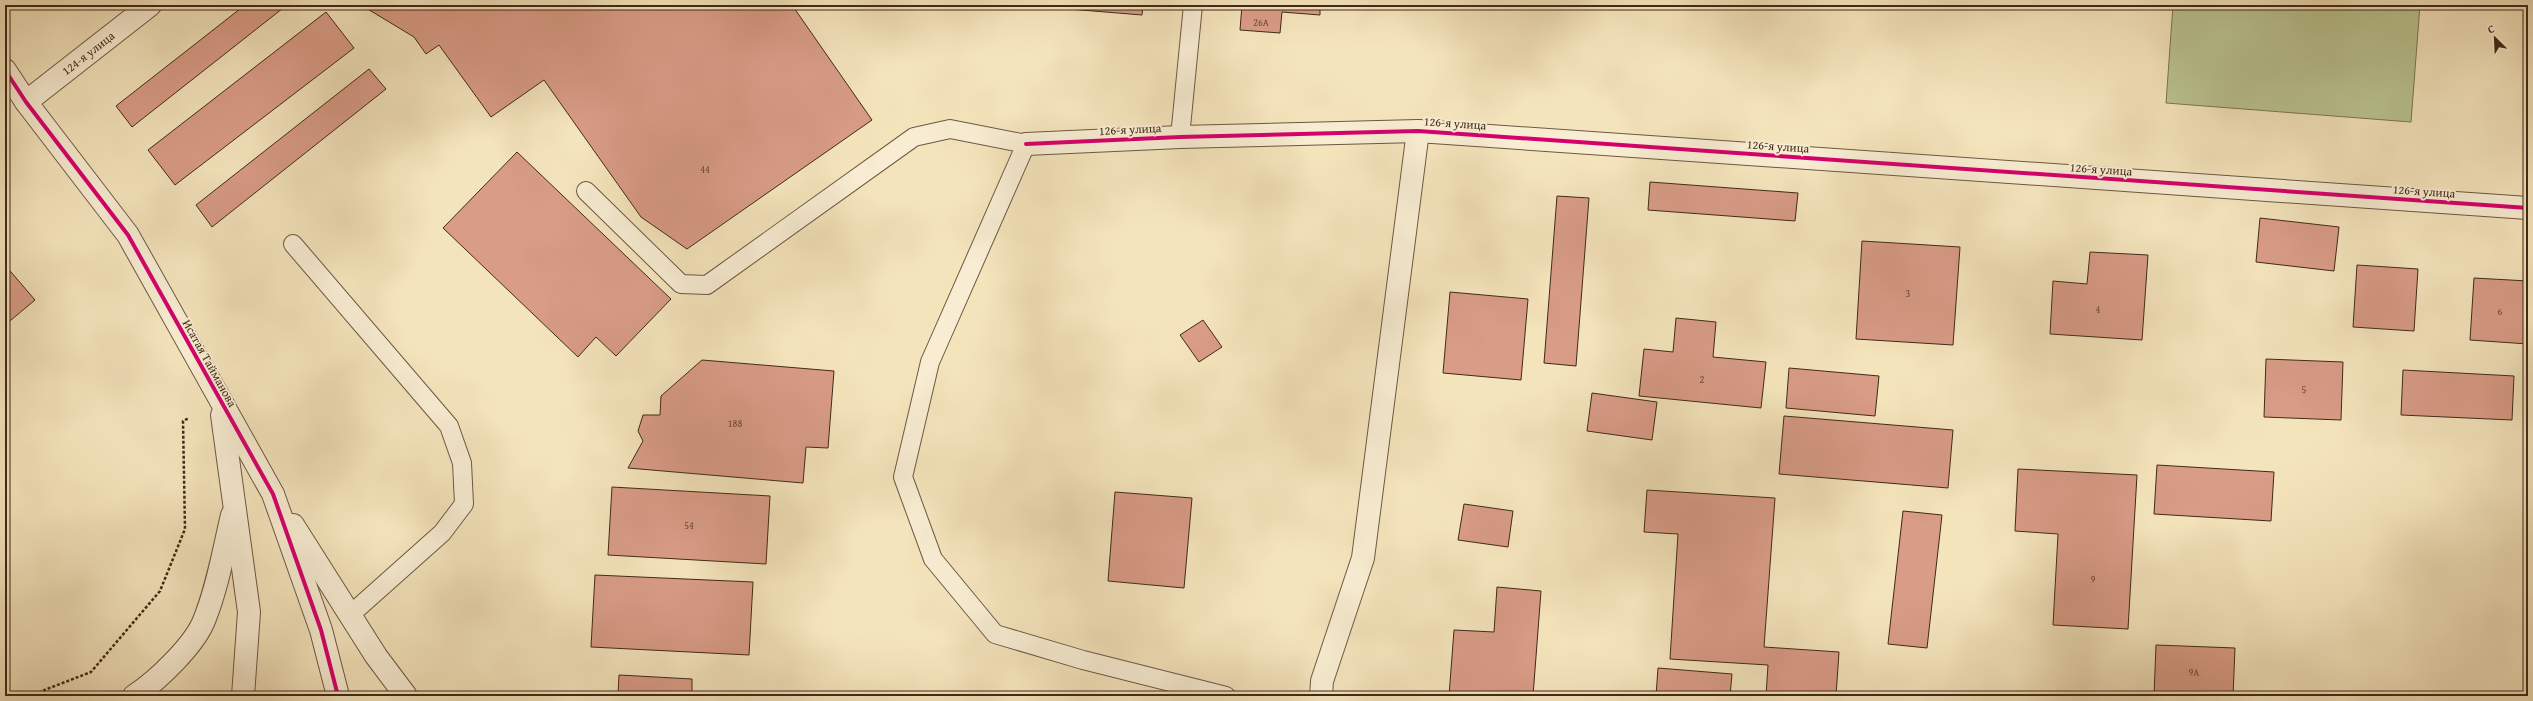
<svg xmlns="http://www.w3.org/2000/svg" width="2533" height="701" font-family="'Gentium Book Plus',serif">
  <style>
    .green { fill: #bac491; stroke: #7e7654 }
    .building { fill: #d99c87; stroke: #412917 }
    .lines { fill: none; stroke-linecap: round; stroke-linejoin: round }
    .service-casing { stroke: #6e5840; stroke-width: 20 }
    .minor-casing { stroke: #6e5840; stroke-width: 24 }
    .tertiary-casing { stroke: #6e5840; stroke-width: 24 }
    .path { stroke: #412917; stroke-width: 2.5; stroke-dasharray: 3 2; stroke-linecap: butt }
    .service { stroke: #f8edd3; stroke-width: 18 }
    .minor { stroke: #f8edd3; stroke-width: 22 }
    .tertiary { stroke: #f8edd3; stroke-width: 22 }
    .cycleway-casing { stroke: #f8edd3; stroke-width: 6 }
    .cycleway { stroke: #d6006c; stroke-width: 4 }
    .labels { text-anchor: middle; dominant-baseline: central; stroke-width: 4; stroke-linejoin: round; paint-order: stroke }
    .number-label { font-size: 10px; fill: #674633 }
    .street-label { font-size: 12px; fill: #412917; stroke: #f8edd3 }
  </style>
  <rect width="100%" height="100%" fill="#f4e4bc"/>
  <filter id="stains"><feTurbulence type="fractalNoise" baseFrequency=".005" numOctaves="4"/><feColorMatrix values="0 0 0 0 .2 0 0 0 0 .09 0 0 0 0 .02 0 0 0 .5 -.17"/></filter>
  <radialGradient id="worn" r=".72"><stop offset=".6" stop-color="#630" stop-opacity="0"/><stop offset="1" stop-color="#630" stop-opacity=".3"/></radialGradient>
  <!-- green -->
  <path class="green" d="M 2173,5 L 2420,5 L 2411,122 L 2166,103 Z"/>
  <!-- building -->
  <g class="building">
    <path d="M 245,5 L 287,5 L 132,127 L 116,106 Z"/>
    <path d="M 361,5 L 792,5 L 872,120 L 687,249 L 641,217 L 544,80 L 491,117 L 439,45 L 426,54 L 414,37 Z"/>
    <path d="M 1070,5 L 1143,5 L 1142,15 L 1069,9 Z"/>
    <path d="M 1242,5 L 1320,5 L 1320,15 L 1282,12 L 1280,33 L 1240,30 Z"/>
    <path d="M 326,12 L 354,48 L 175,185 L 148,150 Z"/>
    <path d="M 369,69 L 386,89 L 212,227 L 196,205 Z"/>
    <path d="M 517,152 L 671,299 L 616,356 L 596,337 L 578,357 L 443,228 Z"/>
    <path d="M 1650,182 L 1798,193 L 1795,221 L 1648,210 Z"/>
    <path d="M 1557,196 L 1589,198 L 1576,366 L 1544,363 Z"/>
    <path d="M 2260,218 L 2339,227 L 2334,271 L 2256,262 Z"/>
    <path d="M 1862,241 L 1960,247 L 1953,345 L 1856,339 Z"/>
    <path d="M 2090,252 L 2148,255 L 2142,340 L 2050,334 L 2053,281 L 2087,284 Z"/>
    <path d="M 5,265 L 35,300 L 5,325 Z"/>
    <path d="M 2357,265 L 2418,269 L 2414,331 L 2353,327 Z"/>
    <path d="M 2474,278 L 2528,281 L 2528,344 L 2470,340 Z"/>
    <path d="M 1450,292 L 1528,299 L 1521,380 L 1443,373 Z"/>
    <path d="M 1676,318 L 1716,322 L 1713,357 L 1766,362 L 1761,408 L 1639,396 L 1644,349 L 1673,352 Z"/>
    <path d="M 1203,320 L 1222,347 L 1199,362 L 1180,335 Z"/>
    <path d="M 2266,359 L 2343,362 L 2341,420 L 2264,417 Z"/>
    <path d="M 702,360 L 834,371 L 828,448 L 806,447 L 803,483 L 628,468 L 643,441 L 638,431 L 643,415 L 660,415 L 661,396 Z"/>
    <path d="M 1789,368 L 1879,376 L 1875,416 L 1786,408 Z"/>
    <path d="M 2403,370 L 2514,376 L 2512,420 L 2401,415 Z"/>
    <path d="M 1592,393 L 1657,402 L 1652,440 L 1587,431 Z"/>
    <path d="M 1784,416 L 1953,430 L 1948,488 L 1779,474 Z"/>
    <path d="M 2157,465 L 2274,472 L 2271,521 L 2154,514 Z"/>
    <path d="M 2018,469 L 2137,475 L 2128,629 L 2053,625 L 2058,534 L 2015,531 Z"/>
    <path d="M 612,487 L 770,496 L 766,564 L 608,555 Z"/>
    <path d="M 1647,490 L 1775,498 L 1764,647 L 1839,652 L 1836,696 L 1766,696 L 1768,665 L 1670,659 L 1678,534 L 1644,532 Z"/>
    <path d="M 1115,492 L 1192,498 L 1184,588 L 1108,581 Z"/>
    <path d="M 1464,504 L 1513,511 L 1508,547 L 1458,540 Z"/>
    <path d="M 1903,511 L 1942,515 L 1927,648 L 1888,644 Z"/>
    <path d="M 595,575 L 753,582 L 749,655 L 591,647 Z"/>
    <path d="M 1497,587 L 1541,591 L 1533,696 L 1449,696 L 1454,630 L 1494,632 Z"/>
    <path d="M 2156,645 L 2235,648 L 2233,696 L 2154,696 Z"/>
    <path d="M 1658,668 L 1732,674 L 1730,696 L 1656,696 Z"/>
    <path d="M 619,675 L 692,679 L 692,696 L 618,696 Z"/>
    <path d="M 801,692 L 843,696 L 801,696 Z"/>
    <path d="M 1096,692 L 1137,696 L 1096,696 Z"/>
  </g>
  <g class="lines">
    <!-- service casing -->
    <g class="service-casing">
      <g id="service">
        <path d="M 1180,137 L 1193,5"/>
        <path d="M 586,191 L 681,284 L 707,285 L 914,137 L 950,129 L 1026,144 L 930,362 L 903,477 L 933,559 L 995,634 L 1083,660 L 1226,696"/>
        <path d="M 293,244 L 449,426 L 462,463 L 464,504 L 442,533 L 350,615"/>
      </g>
    </g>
    <!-- minor casing -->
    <g class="minor-casing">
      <g id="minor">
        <path d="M 26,102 L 150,5"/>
        <path d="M 1026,144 L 1180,137 L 1418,131 L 2528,208"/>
        <path d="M 1321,696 L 1322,681 L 1363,558 L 1418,131"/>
      </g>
    </g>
    <!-- tertiary casing -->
    <g class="tertiary-casing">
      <g id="tertiary">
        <path d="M 5,70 L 26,102 L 128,235 L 273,494 L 321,630 L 338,696"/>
        <path d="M 222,415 L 249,612 L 243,696"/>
        <path d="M 293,525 L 376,656 L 406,696"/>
        <path d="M 134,696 C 157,681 196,644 205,618 C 218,585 224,549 232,515"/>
      </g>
    </g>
    <!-- path -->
    <path class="path" d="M 29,696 L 91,672 L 160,591 L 185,529 L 183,421 L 189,418"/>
    <!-- service -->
    <use href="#service" class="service"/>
    <!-- minor -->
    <use href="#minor" class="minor"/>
    <!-- tertiary -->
    <use href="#tertiary" class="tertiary"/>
    <!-- cycleway casing -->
    <g class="cycleway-casing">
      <g id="cycleway">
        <path d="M 5,70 L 26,102 L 128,235 L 273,494 L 321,630 L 338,696"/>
        <path d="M 1026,144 L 1180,137 L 1418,131 L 2528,208"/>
      </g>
    </g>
    <!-- cycleway -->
    <use href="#cycleway" class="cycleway"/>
  </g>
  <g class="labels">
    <!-- number labels -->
    <g class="number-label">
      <text x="1261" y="22">26А</text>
      <text x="705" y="169">44</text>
      <text x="1908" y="293">3</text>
      <text x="2098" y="309">4</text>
      <text x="2500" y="311">6</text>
      <text x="1702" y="379">2</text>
      <text x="2304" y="389">5</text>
      <text x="735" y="423">188</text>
      <text x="689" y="525">54</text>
      <text x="2093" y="579">9</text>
      <text x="2194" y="672">9А</text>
    </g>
    <!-- street labels -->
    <g class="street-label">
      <text transform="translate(88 53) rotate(-38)">124-я улица</text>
      <text transform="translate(1455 123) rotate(4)">126-я улица</text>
      <text transform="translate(1130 129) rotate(-3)">126-я улица</text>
      <text transform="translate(1778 146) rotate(4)">126-я улица</text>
      <text transform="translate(2101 169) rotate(4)">126-я улица</text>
      <text transform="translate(2424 191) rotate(4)">126-я улица</text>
      <text transform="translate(210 363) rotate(61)">Исатая Тайманова</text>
    </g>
  </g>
  <!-- margin -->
  <rect width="2533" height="701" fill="none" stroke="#f4e4bc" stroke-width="20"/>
  <rect x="6" y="6" width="2521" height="689" fill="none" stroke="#412917" stroke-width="2"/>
  <rect x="10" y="10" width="2513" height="681" fill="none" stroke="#412917"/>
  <!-- north arrow -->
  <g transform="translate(2495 38) rotate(336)" stroke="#f8edd3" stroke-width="3" paint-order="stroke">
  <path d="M0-3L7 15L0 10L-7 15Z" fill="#412917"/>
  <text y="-6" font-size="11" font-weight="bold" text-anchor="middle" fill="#412917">С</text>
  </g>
  <rect width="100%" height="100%" filter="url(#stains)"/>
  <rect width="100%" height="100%" fill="url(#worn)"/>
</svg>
